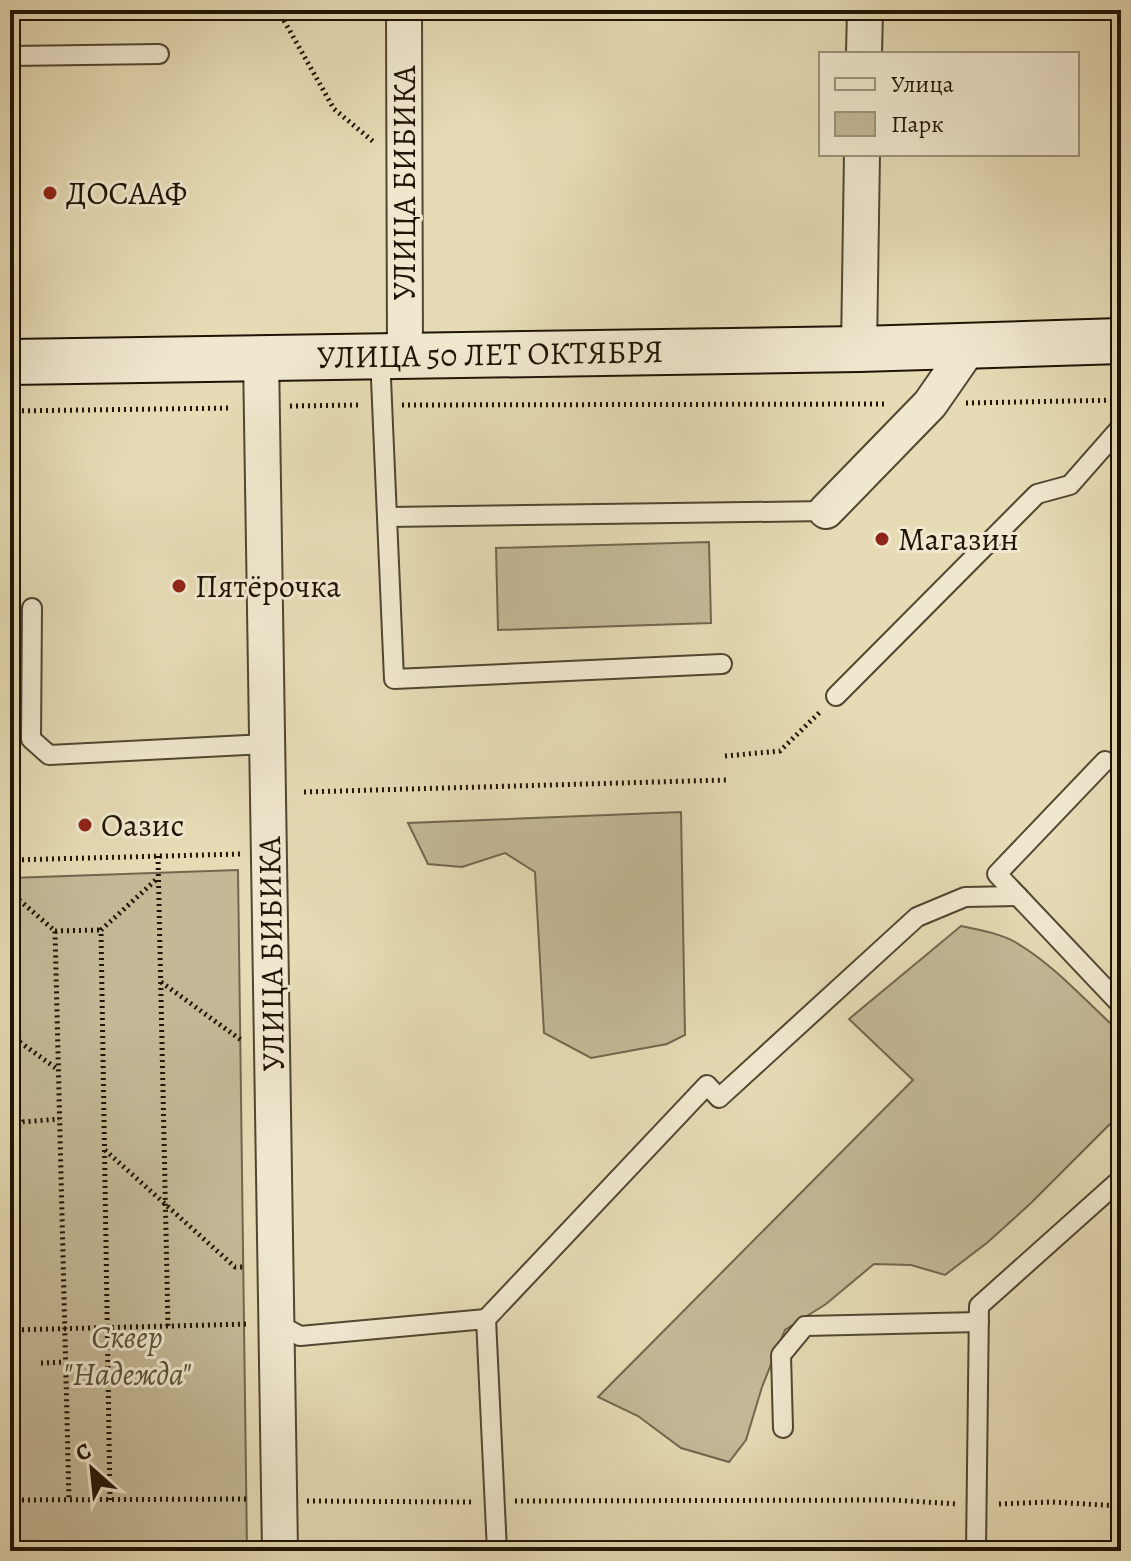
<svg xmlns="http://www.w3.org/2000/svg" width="1131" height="1561" font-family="Alegreya,serif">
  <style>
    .green { fill: #c4b997; stroke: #72664e; stroke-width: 2 }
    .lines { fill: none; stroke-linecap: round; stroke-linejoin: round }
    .lane-casing { stroke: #514631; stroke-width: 22 }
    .street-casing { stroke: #514631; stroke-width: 38 }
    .secondary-casing { stroke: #1f1405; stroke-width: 48 }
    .path { stroke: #1f1405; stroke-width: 5; stroke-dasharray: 2 4; stroke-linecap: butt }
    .lane { stroke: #efe8cf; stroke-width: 18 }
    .street { stroke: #efe8cf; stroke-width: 34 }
    .secondary { stroke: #efe8cf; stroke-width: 44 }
    .poi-dot { fill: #8f2418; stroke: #efe8cf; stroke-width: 3 }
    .labels { text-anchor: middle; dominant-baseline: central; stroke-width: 6; stroke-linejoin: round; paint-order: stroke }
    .street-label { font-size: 32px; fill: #1f1405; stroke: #efe8cf }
    .poi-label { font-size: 32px; fill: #1f1405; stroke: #efe8cf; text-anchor: start }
    .park-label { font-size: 32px; font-style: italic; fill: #594e38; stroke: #efe8cf }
  </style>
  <rect width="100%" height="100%" fill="#e6dbb5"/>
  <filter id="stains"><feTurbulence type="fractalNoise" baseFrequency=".0025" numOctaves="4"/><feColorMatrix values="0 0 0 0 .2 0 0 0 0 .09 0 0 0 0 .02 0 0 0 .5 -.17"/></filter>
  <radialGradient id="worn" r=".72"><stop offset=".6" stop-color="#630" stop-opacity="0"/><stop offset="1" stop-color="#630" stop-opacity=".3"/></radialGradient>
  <!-- green -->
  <g class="green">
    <path d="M 709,542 L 711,623 L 498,630 L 496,548 Z"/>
    <path d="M 681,812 L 685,1035 L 667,1044 L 591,1058 L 544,1033 L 535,872 L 505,853 L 462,867 L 428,864 L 408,823 Z"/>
    <path d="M 238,870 L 247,1551 L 10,1551 L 10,878 Z"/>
    <path d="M 961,926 C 979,930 999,933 1015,942 C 1055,965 1087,1003 1121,1033 L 1121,1113 L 1031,1203 L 988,1242 L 945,1275 L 911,1265 L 874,1264 L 826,1304 L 785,1330 L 762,1387 L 746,1440 L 729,1462 L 681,1448 L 638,1416 L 598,1397 L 913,1080 L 849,1019 Z"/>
  </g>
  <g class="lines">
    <!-- lane casing -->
    <g class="lane-casing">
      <g id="lane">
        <path d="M 10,56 L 159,54"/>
        <path d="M 380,356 L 394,679 L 722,664"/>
        <path d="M 388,517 L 826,511"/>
        <path d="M 32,608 L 31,739 L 49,755 L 267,744"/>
        <path d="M 836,696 L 1037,494 L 1070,485 L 1121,427"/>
        <path d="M 1105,761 L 997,874 L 1121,1005"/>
        <path d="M 276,1323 L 300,1336 L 486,1319"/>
        <path d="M 783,1428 L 781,1355 L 805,1326 L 979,1322"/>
        <path d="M 497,1551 L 486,1319 L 707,1085 L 719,1098 L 917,917 L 965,897 L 1018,896"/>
        <path d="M 976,1551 L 979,1306 L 1121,1179"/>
      </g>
    </g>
    <!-- street casing -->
    <g class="street-casing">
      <g id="street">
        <path d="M 404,10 L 405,356"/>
        <path d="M 864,54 L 865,10"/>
        <path d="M 859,349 L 862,154"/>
        <path d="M 261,357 L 280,1551"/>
        <path d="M 826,511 L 930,404 L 971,345"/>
      </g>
    </g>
    <!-- secondary casing -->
    <g class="secondary-casing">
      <path id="secondary" d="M 10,362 L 859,349 L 1121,341"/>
    </g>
    <!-- path -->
    <g class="path">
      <path d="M 278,10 L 334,109 L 375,143"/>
      <path d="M 966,403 L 1121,400"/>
      <path d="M 402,405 L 888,404"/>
      <path d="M 290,406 L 360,405"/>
      <path d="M 10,411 L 232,408"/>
      <path d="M 725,756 L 780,751 L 821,711"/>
      <path d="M 304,792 L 726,780"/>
      <path d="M 158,856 L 168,1326"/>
      <path d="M 10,860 L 241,854"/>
      <path d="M 10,892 L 55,931 L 69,1500"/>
      <path d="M 11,894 L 12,1036"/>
      <path d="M 55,931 L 101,930"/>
      <path d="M 161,982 L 241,1040"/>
      <path d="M 10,1035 L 57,1069"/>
      <path d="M 10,1135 L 23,1122 L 59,1119"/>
      <path d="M 105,1150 L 235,1267 L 246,1267"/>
      <path d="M 10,1330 L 249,1324"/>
      <path d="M 41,1363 L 65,1362"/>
      <path d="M 10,1449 L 13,1449 L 12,1500"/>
      <path d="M 10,1500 L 249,1499"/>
      <path d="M 110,1500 L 101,930 L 158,878"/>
      <path d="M 307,1501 L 473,1502"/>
      <path d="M 515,1501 L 893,1500 L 957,1504"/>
      <path d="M 999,1504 L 1051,1502 L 1121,1506"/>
    </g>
    <!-- lane -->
    <use href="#lane" class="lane"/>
    <!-- street -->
    <use href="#street" class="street"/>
    <!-- secondary -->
    <use href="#secondary" class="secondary"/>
  </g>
  <!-- markers -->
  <g class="poi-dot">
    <circle cx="50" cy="193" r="8"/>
    <circle cx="882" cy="539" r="8"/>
    <circle cx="179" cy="586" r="8"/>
    <circle cx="85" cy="825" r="8"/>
  </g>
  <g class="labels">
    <!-- street labels -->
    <g class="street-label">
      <text transform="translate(404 183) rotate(-90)">УЛИЦА БИБИКА</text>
      <text transform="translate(490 354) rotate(-1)">УЛИЦА 50 ЛЕТ ОКТЯБРЯ</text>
      <text transform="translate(271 954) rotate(-91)">УЛИЦА БИБИКА</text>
    </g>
    <!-- poi labels -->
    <g class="poi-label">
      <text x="66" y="193">ДОСААФ</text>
      <text x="898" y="539">Магазин</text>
      <text x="195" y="586">Пятёрочка</text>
      <text x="101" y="825">Оазис</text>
    </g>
    <!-- park labels -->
    <g class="park-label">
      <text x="127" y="1337">Сквер<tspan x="127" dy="37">"Надежда"</tspan></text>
    </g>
  </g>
  <!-- margin -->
  <rect width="1131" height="1561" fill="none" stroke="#e6dbb5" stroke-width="40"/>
  <rect x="12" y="12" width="1107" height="1537" fill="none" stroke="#1f1405" stroke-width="4"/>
  <rect x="20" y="20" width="1091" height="1521" fill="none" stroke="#1f1405" stroke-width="2"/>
  <!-- legend -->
  <rect x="819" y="52" width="260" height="104" fill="#efe8cf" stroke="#9c937e" stroke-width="2"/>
  <rect x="835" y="78" width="40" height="12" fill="#efe8cf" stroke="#9c937e" stroke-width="2"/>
  <text x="891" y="92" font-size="24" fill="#1f1405">Улица</text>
  <rect x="835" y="112" width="40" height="24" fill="#c4b997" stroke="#9c937e" stroke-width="2"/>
  <text x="891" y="132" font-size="24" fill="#1f1405">Парк</text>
  <!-- north arrow -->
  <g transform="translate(92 1469) rotate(333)" stroke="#efe8cf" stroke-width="6" paint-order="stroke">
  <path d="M0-6L14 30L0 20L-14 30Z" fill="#1f1405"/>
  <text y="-12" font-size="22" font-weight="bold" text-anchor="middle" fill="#1f1405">С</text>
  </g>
  <rect width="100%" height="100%" filter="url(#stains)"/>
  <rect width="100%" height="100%" fill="url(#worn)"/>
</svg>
